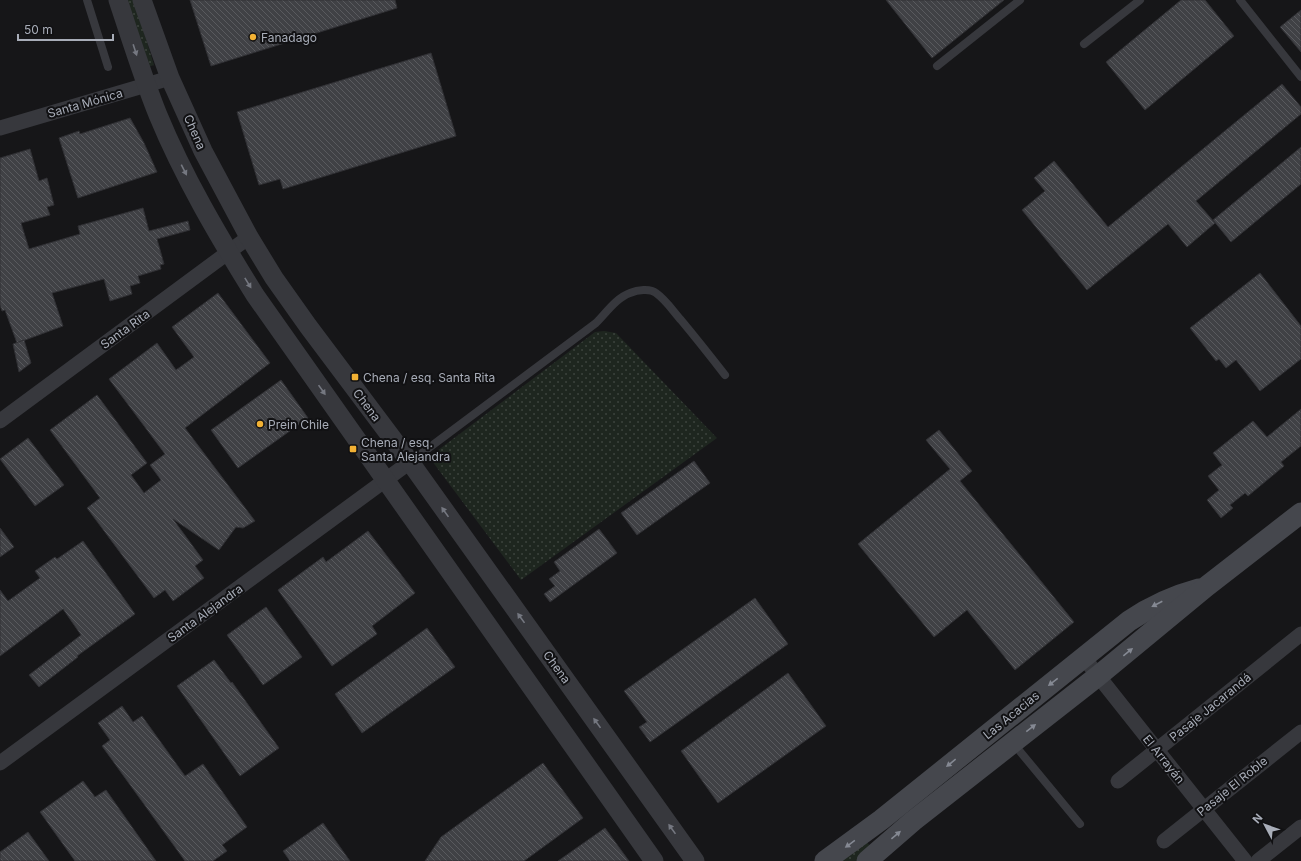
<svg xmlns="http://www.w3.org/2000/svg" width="1301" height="861" font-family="Inter,sans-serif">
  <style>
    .grass { fill: url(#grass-dots) }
    .building { fill: url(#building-back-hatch); stroke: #303034 }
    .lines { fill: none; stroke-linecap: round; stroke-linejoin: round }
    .service { stroke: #37383d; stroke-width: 8 }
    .minor { stroke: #37383d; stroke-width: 15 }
    .tertiary { stroke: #37383d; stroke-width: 19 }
    .secondary { stroke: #45474d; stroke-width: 21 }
    .oneway { fill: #757881 }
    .oneway2 { fill: #858993 }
    .poi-dot { fill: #f2b134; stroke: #111113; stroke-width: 1.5 }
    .labels { text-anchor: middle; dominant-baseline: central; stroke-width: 4; stroke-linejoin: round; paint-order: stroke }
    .poi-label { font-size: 12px; fill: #a8adb8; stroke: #111113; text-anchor: start }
    .street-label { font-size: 12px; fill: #a8adb8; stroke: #111113 }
  </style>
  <defs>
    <pattern id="grass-dots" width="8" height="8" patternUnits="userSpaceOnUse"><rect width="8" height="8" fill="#1e261f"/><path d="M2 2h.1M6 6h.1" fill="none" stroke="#3c433d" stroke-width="1.8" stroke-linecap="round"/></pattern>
    <pattern id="building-back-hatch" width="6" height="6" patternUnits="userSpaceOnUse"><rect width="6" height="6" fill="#404145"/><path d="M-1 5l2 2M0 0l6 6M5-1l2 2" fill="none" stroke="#595a5e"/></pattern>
  </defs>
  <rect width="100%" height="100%" fill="#161618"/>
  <!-- grass -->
  <g class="grass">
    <path d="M 124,0 L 134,0 L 154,65 L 145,68 Z"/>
    <path d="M 604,331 L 616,333 L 717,438 L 521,580 L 429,457 L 595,332 Z"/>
    <path d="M 866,841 L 871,847 L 856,861 L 839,861 Z"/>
  </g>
  <!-- building -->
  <g class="building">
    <path d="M 190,0 L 395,0 L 397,8 L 211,66 Z"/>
    <path d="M 886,0 L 1004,0 L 932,58 Z"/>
    <path d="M 1181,0 L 1205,0 L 1234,36 L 1145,110 L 1106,62 Z"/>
    <path d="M 1301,10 L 1301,52 L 1280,27 Z"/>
    <path d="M 431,53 L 456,136 L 283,189 L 280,179 L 259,185 L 237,112 Z"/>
    <path d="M 1282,84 L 1301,107 L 1301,114 L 1196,201 L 1215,223 L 1187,247 L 1168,224 L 1087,290 L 1022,210 L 1045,191 L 1034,178 L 1054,161 L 1108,227 Z"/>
    <path d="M 130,118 L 144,143 L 157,172 L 78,198 L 59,138 L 79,131 L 80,134 Z"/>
    <path d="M 1301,147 L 1301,184 L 1231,242 L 1213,220 Z"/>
    <path d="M 30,149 L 39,181 L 47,178 L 54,205 L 47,207 L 50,215 L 21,223 L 29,249 L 80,234 L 78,226 L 143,208 L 149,231 L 188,221 L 190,230 L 157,239 L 164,264 L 160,265 L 161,269 L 138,276 L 140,283 L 130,286 L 132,294 L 110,301 L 104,279 L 52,293 L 63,326 L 17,343 L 5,310 L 2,311 L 0,305 L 0,158 Z"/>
    <path d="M 1260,273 L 1301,326 L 1301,359 L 1260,391 L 1236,360 L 1226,368 L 1219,359 L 1216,361 L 1190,328 Z"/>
    <path d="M 218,293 L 270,363 L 185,428 L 255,521 L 243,528 L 236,527 L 219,550 L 173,519 L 203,560 L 195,566 L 204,578 L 173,601 L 165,590 L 154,598 L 87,508 L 100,498 L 50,430 L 97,395 L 147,463 L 131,475 L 144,493 L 161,480 L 150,465 L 165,454 L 109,379 L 157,343 L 176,370 L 194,357 L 172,327 Z"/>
    <path d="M 24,340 L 31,363 L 19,372 L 13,344 Z"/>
    <path d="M 281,380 L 308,418 L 238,468 L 211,430 Z"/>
    <path d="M 1301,409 L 1301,446 L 1281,462 L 1284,466 L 1248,496 L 1245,493 L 1230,505 L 1233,508 L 1221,518 L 1207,500 L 1219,490 L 1208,476 L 1222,465 L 1213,453 L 1253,421 L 1267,437 Z"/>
    <path d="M 939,430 L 972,471 L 960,481 L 1074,622 L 1015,670 L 967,610 L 934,637 L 858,544 L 950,469 L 926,440 Z"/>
    <path d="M 28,438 L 64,485 L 35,506 L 0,459 Z"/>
    <path d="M 694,461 L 710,483 L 637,535 L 621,513 Z"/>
    <path d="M 0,528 L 14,547 L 0,557 Z"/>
    <path d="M 599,529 L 617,553 L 550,602 L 544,594 L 555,586 L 549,579 L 560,571 L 554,562 Z"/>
    <path d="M 368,531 L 415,593 L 372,626 L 377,634 L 332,666 L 278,590 L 323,557 L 326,562 Z"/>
    <path d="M 83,541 L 135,614 L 77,656 L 78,657 L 39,687 L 29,675 L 81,635 L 63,609 L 0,656 L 0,590 L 8,601 L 40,578 L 35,571 L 55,557 L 57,559 Z"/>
    <path d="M 755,598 L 788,644 L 650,742 L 639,727 L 647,722 L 624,691 Z"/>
    <path d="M 266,607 L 302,657 L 263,685 L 227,635 Z"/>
    <path d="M 427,628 L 455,667 L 362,733 L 335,694 Z"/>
    <path d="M 214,660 L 231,683 L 232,682 L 279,748 L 240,776 L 177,686 Z"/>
    <path d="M 788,673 L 826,726 L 718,803 L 681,751 Z"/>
    <path d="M 122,706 L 133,722 L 142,716 L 185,776 L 203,764 L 247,827 L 222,845 L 227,851 L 213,861 L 185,861 L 102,746 L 110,740 L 98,723 Z"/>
    <path d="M 543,763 L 583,818 L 524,861 L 425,861 L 441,837 Z"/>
    <path d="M 83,781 L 95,797 L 106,790 L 156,861 L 75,861 L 40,812 Z"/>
    <path d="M 323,823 L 350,861 L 290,861 L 283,851 Z"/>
    <path d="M 605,828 L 629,861 L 558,861 Z"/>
    <path d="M 28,832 L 49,861 L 0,861 L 0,852 Z"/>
  </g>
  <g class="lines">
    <!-- service -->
    <g class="service">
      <path d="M 87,0 L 108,67"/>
      <path d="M 1240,0 L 1301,77"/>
      <path d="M 1084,44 L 1140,0"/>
      <path d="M 937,66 L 1020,0"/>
      <path d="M 410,462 L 596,323 C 606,313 616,298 630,293 C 637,290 650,288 656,293 C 666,300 673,311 681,320 C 696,338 711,357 725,375"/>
      <path d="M 1013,743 L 1080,824"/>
    </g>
    <!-- minor -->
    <g class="minor">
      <path d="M 0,128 L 170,78"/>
      <path d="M 0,421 L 249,237"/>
      <path d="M 1084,658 L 1245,861"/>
      <path d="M 0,763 L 410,462"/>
      <path d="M 1118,781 L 1301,634"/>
      <path d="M 1164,841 L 1301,732"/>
      <path d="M 1258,861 L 1301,827"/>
    </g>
    <!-- tertiary -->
    <g class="tertiary">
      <path d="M 118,0 C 131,39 143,78 158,115 C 184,178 219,237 255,295 L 654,861"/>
      <path d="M 142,0 L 170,78 L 203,151 L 249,237 L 274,278 L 308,326 L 410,462 L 695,861"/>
    </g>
    <!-- secondary -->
    <g class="secondary">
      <path d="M 825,861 L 881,820 L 1129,621 C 1151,606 1173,596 1199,589"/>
      <path d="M 867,861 L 913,821 L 1098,676 L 1207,586 L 1301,513"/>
    </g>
  </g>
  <!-- one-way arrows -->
  <defs><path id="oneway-solid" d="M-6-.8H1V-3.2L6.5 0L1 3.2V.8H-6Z"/></defs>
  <g class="oneway">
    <use href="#oneway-solid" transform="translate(135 50) rotate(72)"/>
    <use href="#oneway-solid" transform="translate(184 170) rotate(63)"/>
    <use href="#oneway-solid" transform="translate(248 283) rotate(58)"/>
    <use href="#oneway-solid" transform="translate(322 390) rotate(55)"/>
    <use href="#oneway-solid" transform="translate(445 512) rotate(-125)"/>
    <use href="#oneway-solid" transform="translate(521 618) rotate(-126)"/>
    <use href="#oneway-solid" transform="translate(597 723) rotate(-126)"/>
    <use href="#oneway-solid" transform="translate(672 829) rotate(-125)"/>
  </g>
  <g class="oneway2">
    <use href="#oneway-solid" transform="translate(1157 604) rotate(153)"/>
    <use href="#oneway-solid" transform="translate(1128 652) rotate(-39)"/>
    <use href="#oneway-solid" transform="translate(1053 682) rotate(142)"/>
    <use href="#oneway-solid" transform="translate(1031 728) rotate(-38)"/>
    <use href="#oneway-solid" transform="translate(951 763) rotate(141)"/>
    <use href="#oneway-solid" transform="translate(896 835) rotate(-40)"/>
    <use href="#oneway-solid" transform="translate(850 844) rotate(144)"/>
  </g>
  <!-- markers -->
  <g class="poi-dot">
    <circle cx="253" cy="37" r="4"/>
    <rect x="351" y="373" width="8" height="8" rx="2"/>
    <circle cx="260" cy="424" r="4"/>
    <rect x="349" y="445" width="8" height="8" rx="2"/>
  </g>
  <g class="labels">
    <!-- poi labels -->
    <g class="poi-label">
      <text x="261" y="37">Fanadago</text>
      <text x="363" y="377">Chena / esq. Santa Rita</text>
      <text x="268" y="424">Prein Chile</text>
      <text x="361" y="442">Chena / esq.<tspan x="361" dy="14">Santa Alejandra</tspan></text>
    </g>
    <!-- street labels -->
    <g class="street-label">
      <text transform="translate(85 103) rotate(-16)">Santa Mónica</text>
      <text transform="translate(195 132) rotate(66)">Chena</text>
      <text transform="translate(125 329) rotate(-36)">Santa Rita</text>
      <text transform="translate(367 405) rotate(53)">Chena</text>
      <text transform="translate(205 613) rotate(-36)">Santa Alejandra</text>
      <text transform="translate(557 667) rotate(54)">Chena</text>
      <text transform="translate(1210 707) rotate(-39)">Pasaje Jacarandá</text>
      <text transform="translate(1011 715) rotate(-39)">Las Acacias</text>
      <text transform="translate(1164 759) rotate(51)">El Arrayán</text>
      <text transform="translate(1232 786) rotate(-39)">Pasaje El Roble</text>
    </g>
  </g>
  <!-- north arrow -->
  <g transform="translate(1265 825) rotate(311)" stroke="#111113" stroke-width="3" paint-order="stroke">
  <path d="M0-3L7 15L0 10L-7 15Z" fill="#a8adb8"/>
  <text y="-6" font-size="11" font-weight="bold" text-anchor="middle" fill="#a8adb8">N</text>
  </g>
  <!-- scale -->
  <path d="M18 34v6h95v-6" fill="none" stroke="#a8adb8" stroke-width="2"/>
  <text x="24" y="34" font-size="12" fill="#a8adb8" stroke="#111113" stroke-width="3" paint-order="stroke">50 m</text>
</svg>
